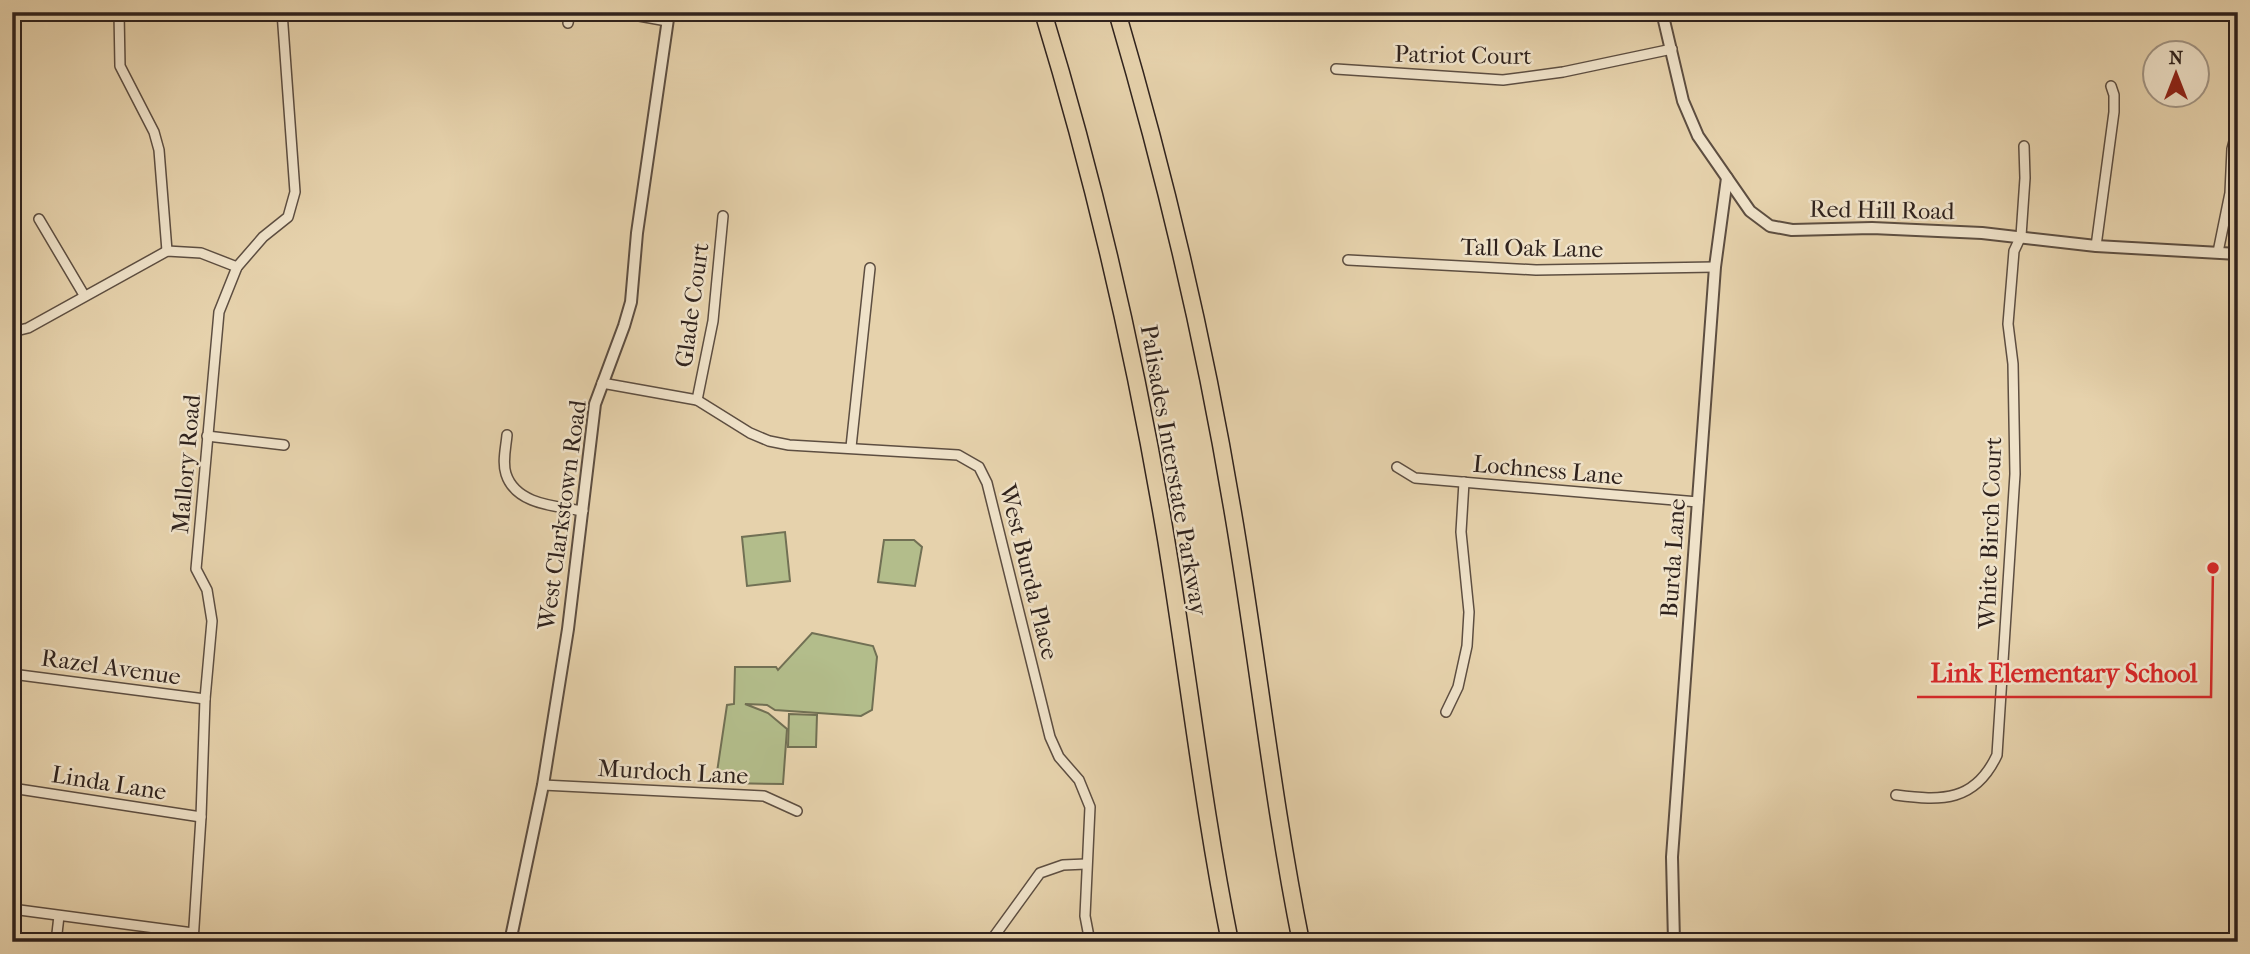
<svg xmlns="http://www.w3.org/2000/svg" width="2250" height="954" font-family="'IM FELL French Canon',serif">
  <style>
    .green { fill: #b3bd8b; stroke: #717054; stroke-width: 2 }
    .lines { fill: none; stroke-linecap: round; stroke-linejoin: round }
    .minor-casing { stroke: #5d4e41; stroke-width: 12 }
    .tertiary-casing { stroke: #5d4e41; stroke-width: 14 }
    .motorway-casing { stroke: #2f221d; stroke-width: 19 }
    .minor { stroke: #efe2c9; stroke-width: 9 }
    .tertiary { stroke: #efe2c9; stroke-width: 10 }
    .motorway { stroke: #e6d2ac; stroke-width: 16 }
    .labels { text-anchor: middle; dominant-baseline: central; stroke-width: 5; stroke-linejoin: round; paint-order: stroke }
    .street-label { font-size: 24px; fill: #2f221d; stroke: #efe2c9 }
    .leader { fill: none; stroke: #d62828; stroke-width: 2.5 }
    .callout-dot { fill: #d62828; stroke: #efe2c9; stroke-width: 2.5 }
    .callout-label { font-size: 26px; text-anchor: middle; font-weight: bold; fill: #d62828; stroke: #efe2c9; stroke-width: 5; stroke-linejoin: round; paint-order: stroke }
  </style>
  <rect width="100%" height="100%" fill="#e6d2ac"/>
  <filter id="stains"><feTurbulence type="fractalNoise" baseFrequency=".00286" numOctaves="4"/><feColorMatrix values="0 0 0 0 .2 0 0 0 0 .09 0 0 0 0 .02 0 0 0 .5 -.17"/></filter>
  <radialGradient id="worn" r=".72"><stop offset=".6" stop-color="#630" stop-opacity="0"/><stop offset="1" stop-color="#630" stop-opacity=".3"/></radialGradient>
  <!-- green -->
  <g class="green">
    <path d="M 785,532 L 790,581 L 747,586 L 742,537 Z"/>
    <path d="M 884,540 L 914,540 L 922,547 L 915,586 L 878,582 Z"/>
    <path d="M 812,633 L 873,646 L 877,657 L 872,710 L 861,716 L 775,710 L 767,705 L 745,704 L 768,713 L 787,729 L 783,784 L 725,783 L 717,772 L 727,705 L 734,704 L 735,667 L 776,667 L 778,670 Z"/>
    <path d="M 789,714 L 817,715 L 816,747 L 788,747 Z"/>
  </g>
  <g class="lines">
    <!-- minor casing -->
    <g class="minor-casing">
      <g id="minor">
        <path d="M 119,12 L 120,66 L 154,132 L 159,150 L 167,251"/>
        <path d="M 617,12 L 667,21"/>
        <path d="M 568,23 L 570,12"/>
        <path d="M 1336,69 L 1503,80 L 1563,72 L 1672,49"/>
        <path d="M 39,219 L 84,295"/>
        <path d="M 2096,246 L 2114,112 L 2114,95 L 2111,86"/>
        <path d="M 2218,252 L 2230,193 L 2232,149 L 2238,126"/>
        <path d="M 1348,260 L 1536,270 L 1715,267"/>
        <path d="M 12,332 L 28,328 L 167,251 L 201,253 L 237,267"/>
        <path d="M 602,383 L 697,400 L 750,433 L 769,441 L 789,445 L 958,455 L 979,467 L 987,483 L 1050,737 L 1059,757 L 1079,780 L 1090,807 L 1085,916 L 1090,942"/>
        <path d="M 697,400 L 713,321 L 723,216"/>
        <path d="M 507,435 C 506,447 502,462 506,474 C 516,505 556,506 583,511"/>
        <path d="M 207,436 L 284,445"/>
        <path d="M 851,447 L 870,268"/>
        <path d="M 1397,467 L 1415,478 L 1698,502"/>
        <path d="M 12,674 L 205,699"/>
        <path d="M 1446,712 L 1458,687 L 1467,646 L 1469,612 L 1461,532 L 1464,482"/>
        <path d="M 543,785 L 764,796 L 797,811"/>
        <path d="M 12,788 L 201,817"/>
        <path d="M 1896,795 C 1942,801 1975,802 1997,755 L 2015,474 L 2013,364 L 2008,324 L 2014,251 L 2021,236 L 2025,178 L 2024,146"/>
        <path d="M 12,909 L 193,933"/>
        <path d="M 56,942 L 59,916"/>
        <path d="M 193,942 L 201,817 L 205,699 L 212,621 L 207,590 L 196,569 L 219,312 L 237,267 L 263,237 L 288,217 L 295,192 L 282,12"/>
        <path d="M 990,942 L 1040,873 L 1063,865 L 1086,864"/>
      </g>
    </g>
    <!-- tertiary casing -->
    <g class="tertiary-casing">
      <g id="tertiary">
        <path d="M 1662,12 L 1683,101 L 1698,136 L 1750,211 L 1770,226 L 1792,230 L 1872,228 L 1982,233 L 2096,246 L 2238,254"/>
        <path d="M 510,942 L 543,785 L 568,629 L 595,404 L 624,326 L 631,302 L 637,233 L 669,12"/>
        <path d="M 1674,942 L 1672,857 L 1715,267 L 1727,178"/>
      </g>
    </g>
    <!-- motorway casing -->
    <g class="motorway-casing">
      <g id="motorway">
        <path d="M 1043,12 C 1096,185 1136,361 1166,539 C 1188,673 1203,808 1230,942"/>
        <path d="M 1117,12 C 1165,175 1204,340 1232,507 C 1257,652 1272,798 1301,942"/>
      </g>
    </g>
    <!-- minor -->
    <use href="#minor" class="minor"/>
    <!-- tertiary -->
    <use href="#tertiary" class="tertiary"/>
    <!-- motorway -->
    <use href="#motorway" class="motorway"/>
  </g>
  <g class="labels">
    <!-- street labels -->
    <g class="street-label">
      <text transform="translate(1463 55) rotate(1)">Patriot Court</text>
      <text transform="translate(1882 210) rotate(1)">Red Hill Road</text>
      <text transform="translate(1532 248) rotate(1)">Tall Oak Lane</text>
      <text transform="translate(692 305) rotate(-82)">Glade Court</text>
      <text transform="translate(186 464) rotate(-85)">Mallory Road</text>
      <text transform="translate(1174 470) rotate(80)">Palisades Interstate Parkway</text>
      <text transform="translate(1548 470) rotate(5)">Lochness Lane</text>
      <text transform="translate(562 515) rotate(-82)">West Clarkstown Road</text>
      <text transform="translate(1990 533) rotate(-88)">White Birch Court</text>
      <text transform="translate(1673 558) rotate(-86)">Burda Lane</text>
      <text transform="translate(1029 572) rotate(76)">West Burda Place</text>
      <text transform="translate(111 667) rotate(8)">Razel Avenue</text>
      <text transform="translate(673 772) rotate(3)">Murdoch Lane</text>
      <text transform="translate(109 783) rotate(9)">Linda Lane</text>
    </g>
  </g>
  <!-- callouts -->
  <path class="leader" d="M2213 568L2211 697H1917"/>
  <circle class="callout-dot" cx="2213" cy="568" r="7"/>
  <g class="callout-label">
    <text x="2064" y="682">Link Elementary School</text>
  </g>
  <!-- margin -->
  <rect width="2250" height="954" fill="none" stroke="#e6d2ac" stroke-width="42"/>
  <rect x="14" y="14" width="2222" height="926" fill="none" stroke="#2f221d" stroke-width="3.5"/>
  <rect x="21" y="21" width="2208" height="912" fill="none" stroke="#2f221d" stroke-width="2"/>
  <!-- north arrow -->
  <g transform="translate(2176 74)"><circle r="33" fill="#efe2c9" stroke="#a29584" stroke-width="2"/>
  <path d="M0-5L12 26L0 18L-12 26Z" fill="#8f2418"/>
  <text y="-10" font-size="19" font-weight="bold" text-anchor="middle" fill="#2f221d">N</text>
  </g>
  <rect width="100%" height="100%" filter="url(#stains)"/>
  <rect width="100%" height="100%" fill="url(#worn)"/>
</svg>
